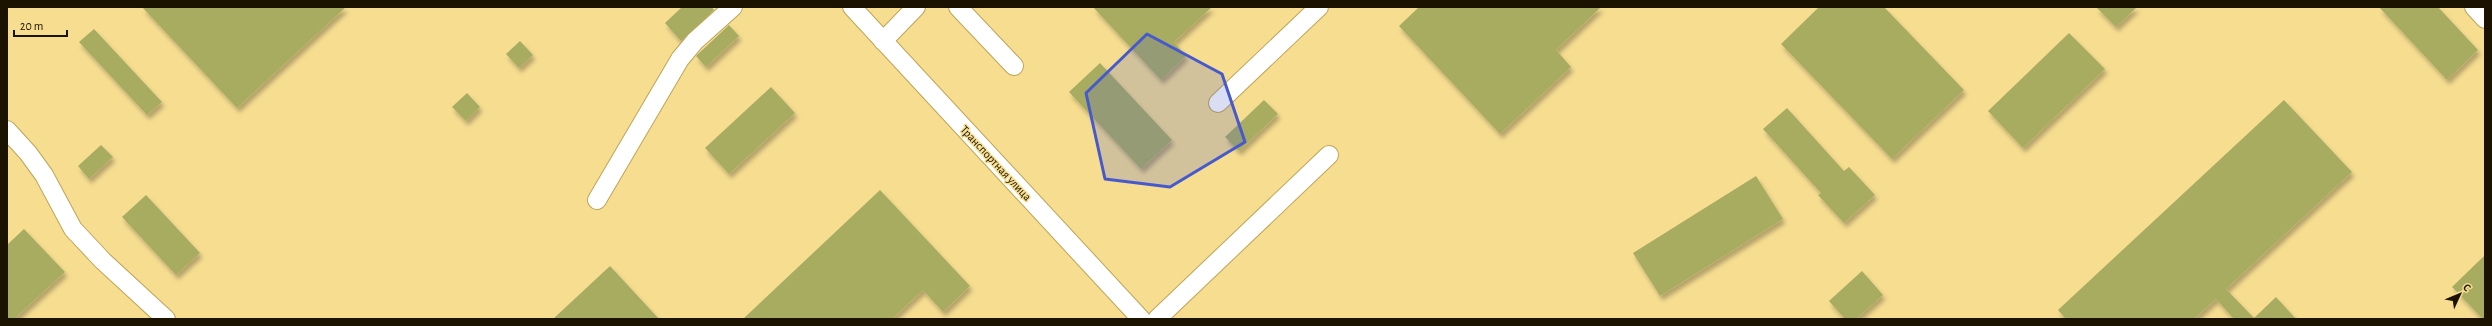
<svg xmlns="http://www.w3.org/2000/svg" width="2492" height="326" font-family="'Alegreya Sans',sans-serif">
  <style>
    .building { fill: #a8ac60; filter: url(#shadow) }
    .lines { fill: none; stroke-linecap: round; stroke-linejoin: round }
    .minor-casing { stroke: #bea559; stroke-width: 20 }
    .minor { stroke: #fff; stroke-width: 18 }
    .marked { fill: #4659cd; fill-opacity: 0.2; stroke: #4659cd; stroke-width: 3; stroke-linejoin: round }
    .labels { text-anchor: middle; dominant-baseline: central; stroke-width: 3; stroke-linejoin: round; paint-order: stroke }
    .street-label { font-size: 12px; fill: #1b1300; stroke: #f6dd90 }
  </style>
  <defs>
    <filter id="shadow"><feDropShadow dx="2.5" dy="4.5" stdDeviation="2" flood-color="#0004"/></filter>
  </defs>
  <rect width="100%" height="100%" fill="#f6dd90"/>
  <!-- building -->
  <g class="building">
    <path d="M 142,7 L 346,7 L 237,108 Z"/>
    <path d="M 682,7 L 712,7 L 714,10 L 681,41 L 665,23 Z"/>
    <path d="M 1093,7 L 1212,7 L 1174,42 L 1186,56 L 1161,80 Z"/>
    <path d="M 1419,7 L 1601,7 L 1556,50 L 1571,67 L 1500,134 L 1399,26 Z"/>
    <path d="M 1819,7 L 1884,7 L 1964,90 L 1892,159 L 1781,44 Z"/>
    <path d="M 2096,7 L 2137,7 L 2116,27 Z"/>
    <path d="M 2379,7 L 2438,7 L 2478,50 L 2447,80 Z"/>
    <path d="M 729,25 L 739,36 L 706,67 L 696,56 Z"/>
    <path d="M 94,29 L 162,102 L 147,115 L 79,42 Z"/>
    <path d="M 2069,33 L 2105,69 L 2023,148 L 1988,111 Z"/>
    <path d="M 520,41 L 533,55 L 519,68 L 506,54 Z"/>
    <path d="M 1100,63 L 1172,140 L 1141,169 L 1069,92 Z"/>
    <path d="M 771,87 L 795,113 L 729,174 L 705,148 Z"/>
    <path d="M 467,93 L 480,107 L 466,121 L 452,107 Z"/>
    <path d="M 1264,100 L 1278,114 L 1239,151 L 1225,137 Z"/>
    <path d="M 2284,100 L 2352,172 L 2226,289 L 2254,318 L 2276,297 L 2296,319 L 2234,319 L 2216,299 L 2194,319 L 2066,319 L 2058,310 Z"/>
    <path d="M 1787,108 L 1844,171 L 1849,167 L 1875,195 L 1844,223 L 1818,195 L 1821,193 L 1763,129 Z"/>
    <path d="M 101,145 L 113,157 L 89,179 L 78,166 Z"/>
    <path d="M 1756,176 L 1783,219 L 1660,296 L 1633,253 Z"/>
    <path d="M 880,190 L 970,286 L 943,312 L 923,290 L 892,319 L 743,319 Z"/>
    <path d="M 146,195 L 200,253 L 176,275 L 122,217 Z"/>
    <path d="M 24,229 L 65,272 L 14,319 L 7,319 L 7,245 Z"/>
    <path d="M 2485,255 L 2485,319 L 2483,319 L 2452,287 Z"/>
    <path d="M 610,266 L 659,319 L 553,319 Z"/>
    <path d="M 1862,271 L 1883,295 L 1856,319 L 1845,319 L 1829,301 Z"/>
  </g>
  <g class="lines">
    <!-- minor casing -->
    <g class="minor-casing">
      <g id="minor">
        <path d="M 852,7 L 1141,319"/>
        <path d="M 958,7 L 1014,66"/>
        <path d="M 2474,7 L 2485,19"/>
        <path d="M 883,41 L 916,7"/>
        <path d="M 1218,103 L 1319,7"/>
        <path d="M 7,130 L 28,153 L 44,175 L 73,229 L 103,261 L 166,319"/>
        <path d="M 597,200 L 680,59 L 695,41 L 733,7"/>
        <path d="M 1157,319 L 1329,155"/>
      </g>
    </g>
    <!-- minor -->
    <use href="#minor" class="minor"/>
  </g>
  <!-- marked area -->
  <path class="marked" d="M 1147,34 L 1222,74 L 1245,142 L 1170,187 L 1105,179 L 1086,93 Z"/>
  <g class="labels">
    <!-- street labels -->
    <g class="street-label">
      <text transform="translate(996 163) rotate(47)">Транспортная улица</text>
    </g>
  </g>
  <!-- border -->
  <rect width="2492" height="326" fill="none" stroke="#1b1300" stroke-width="16"/>
  <!-- north arrow -->
  <g transform="translate(2460 294) rotate(46)" stroke="#f6dd90" stroke-width="3" paint-order="stroke">
  <path d="M0-3L7 15L0 10L-7 15Z" fill="#1b1300"/>
  <text y="-6" font-size="11" font-weight="bold" text-anchor="middle" fill="#1b1300">С</text>
  </g>
  <!-- scale -->
  <path d="M14 30v6h53v-6" fill="none" stroke="#1b1300" stroke-width="2"/>
  <text x="20" y="30" font-size="12" fill="#1b1300" stroke="#f6dd90" stroke-width="3" paint-order="stroke">20 m</text>
</svg>
